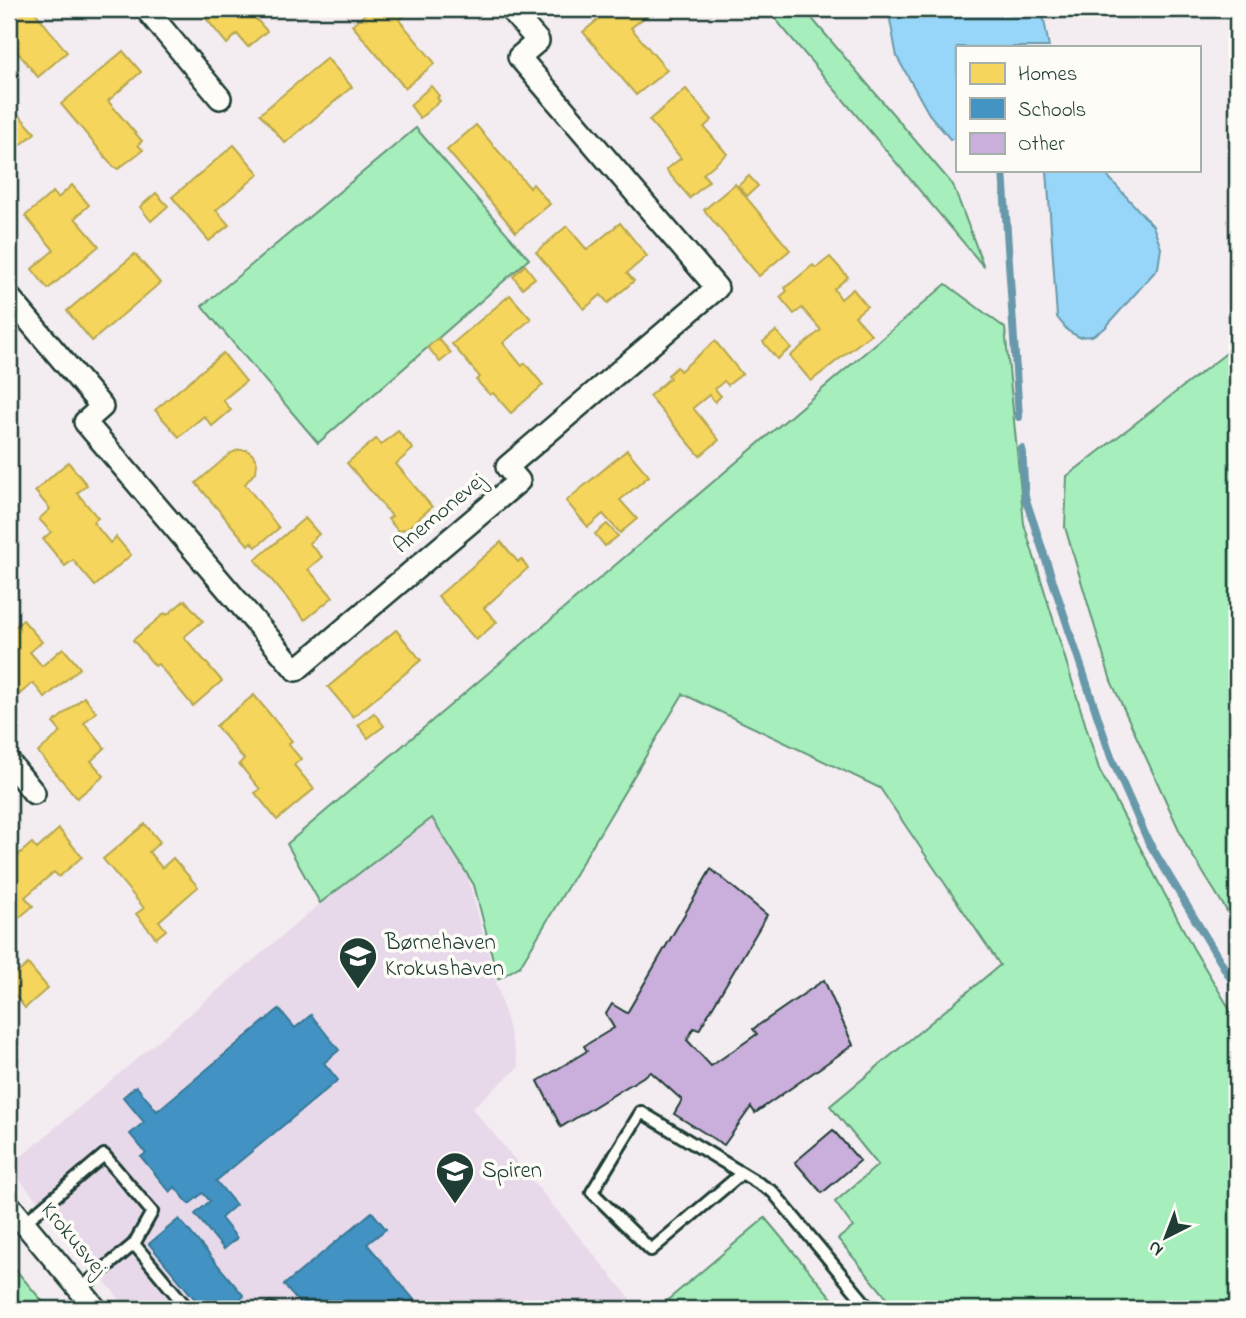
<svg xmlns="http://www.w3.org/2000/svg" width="1246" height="1318" font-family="'Indie Flower',sans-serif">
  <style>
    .built { fill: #e7d9ea }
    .green { fill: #a6efbc; stroke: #629678; stroke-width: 2 }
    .water { fill: #98d6f9; stroke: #6899aa; stroke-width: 2 }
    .homes { fill: #f6d55c; stroke: #b6a750; stroke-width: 2 }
    .schools { fill: #4393c3; stroke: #387998; stroke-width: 2 }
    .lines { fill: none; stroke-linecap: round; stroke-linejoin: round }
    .stream { stroke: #6899aa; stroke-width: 8 }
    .building { fill: #caaedb; stroke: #1f3d34; stroke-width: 2 }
    .service-casing { stroke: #1f3d34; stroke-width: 16 }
    .minor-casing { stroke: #1f3d34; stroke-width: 26 }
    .service { stroke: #fdfcf7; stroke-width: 10 }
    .minor { stroke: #fdfcf7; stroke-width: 21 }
    .labels { text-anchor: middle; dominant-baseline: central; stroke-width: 7; stroke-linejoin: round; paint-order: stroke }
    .street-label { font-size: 23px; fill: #1f3d34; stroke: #fdfcf7 }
    .poi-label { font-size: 23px; fill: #1f3d34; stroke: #fdfcf7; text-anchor: start }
  </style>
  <rect width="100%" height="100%" fill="#f3ecf1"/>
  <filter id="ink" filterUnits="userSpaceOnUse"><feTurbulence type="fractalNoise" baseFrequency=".0143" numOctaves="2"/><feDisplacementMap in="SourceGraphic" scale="14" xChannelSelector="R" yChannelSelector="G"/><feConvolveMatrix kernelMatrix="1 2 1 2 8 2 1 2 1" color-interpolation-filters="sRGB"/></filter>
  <g filter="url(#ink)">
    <!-- built -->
    <path class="built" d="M 431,817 L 467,874 L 519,1067 L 472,1108 L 634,1303 L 626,1309 L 128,1309 L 9,1167 L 309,913 Z"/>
    <!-- green -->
    <g class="green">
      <path d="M 767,9 L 804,9 L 953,185 L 984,267 Z"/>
      <path d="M 416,128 L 529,259 L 318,443 L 202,306 Z"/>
      <path d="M 946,284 L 1005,328 L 1024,524 L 1099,769 L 1193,948 L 1237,1021 L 1237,1309 L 896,1309 L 838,1239 L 853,1227 L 835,1202 L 878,1165 L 830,1106 L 1000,965 L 880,788 L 683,694 L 520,966 L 498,979 L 474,885 L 432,818 L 320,903 L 287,844 Z"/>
      <path d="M 1237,345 L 1237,927 L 1186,845 L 1111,681 L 1065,527 L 1067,476 Z"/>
      <path d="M 765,1218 L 841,1309 L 657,1309 Z"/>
      <path d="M 9,1262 L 49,1309 L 9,1309 Z"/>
    </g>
    <!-- water -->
    <g class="water">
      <path d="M 888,9 L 1042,9 L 1049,47 L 957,47 L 957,139 L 950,139 L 929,114 L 897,57 Z"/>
      <path d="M 1047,170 L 1102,170 L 1153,226 L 1161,248 L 1158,268 L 1105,328 L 1092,336 L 1079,337 L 1068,331 L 1057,317 Z"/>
    </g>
    <!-- homes -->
    <g class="homes">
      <path d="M 9,9 L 39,9 L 35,12 L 67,52 L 38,77 L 9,42 Z"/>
      <path d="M 213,9 L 268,9 L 256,19 L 267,31 L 248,47 L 237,34 L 227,44 L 204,16 Z"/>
      <path d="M 371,9 L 413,9 L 399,20 L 435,63 L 405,88 L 352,25 Z"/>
      <path d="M 611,9 L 640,9 L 646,16 L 631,28 L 667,70 L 636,95 L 583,32 Z"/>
      <path d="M 123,51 L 141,72 L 108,101 L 142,141 L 138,145 L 143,150 L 118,169 L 113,166 L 61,104 Z"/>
      <path d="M 327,58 L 352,87 L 285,143 L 260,114 Z"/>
      <path d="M 431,86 L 439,96 L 437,98 L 440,101 L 420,118 L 410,105 Z"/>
      <path d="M 686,89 L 712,120 L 704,127 L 727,154 L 703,174 L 709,181 L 690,198 L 666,170 L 681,158 L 649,120 Z"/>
      <path d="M 9,104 L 35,133 L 9,155 Z"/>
      <path d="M 476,125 L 530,188 L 533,184 L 550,204 L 516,232 L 447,150 Z"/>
      <path d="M 234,145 L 259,174 L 216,210 L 229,225 L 209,241 L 172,197 Z"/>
      <path d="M 749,176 L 758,186 L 747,196 L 738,186 Z"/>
      <path d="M 735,184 L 790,250 L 759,276 L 704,210 Z"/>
      <path d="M 72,185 L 89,205 L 75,218 L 99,246 L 48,289 L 32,269 L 54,250 L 25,216 L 53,192 L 58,198 Z"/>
      <path d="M 156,193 L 168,206 L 151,221 L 140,207 Z"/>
      <path d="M 620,223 L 647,256 L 627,273 L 634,281 L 608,303 L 601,295 L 584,309 L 536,252 L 567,226 L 587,250 Z"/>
      <path d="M 135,254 L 160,283 L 92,341 L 67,311 Z"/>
      <path d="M 830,257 L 848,277 L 834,289 L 841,299 L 853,289 L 867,306 L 855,316 L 871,334 L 811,381 L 790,356 L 821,330 L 802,308 L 794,314 L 780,297 L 787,291 L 785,288 L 813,265 L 816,268 Z"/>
      <path d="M 525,265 L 535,278 L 522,288 L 513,276 Z"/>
      <path d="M 510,295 L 531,319 L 503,343 L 522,366 L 525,363 L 543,385 L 511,413 L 493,393 L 490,395 L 476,380 L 480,377 L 452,344 Z"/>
      <path d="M 776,331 L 791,348 L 777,359 L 763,342 Z"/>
      <path d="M 438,338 L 451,353 L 440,362 L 428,347 Z"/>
      <path d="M 715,341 L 742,374 L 728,385 L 724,381 L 715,389 L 721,396 L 715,402 L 709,395 L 693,408 L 719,440 L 700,456 L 649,396 L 670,378 L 668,375 L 677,367 L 680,371 Z"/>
      <path d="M 223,353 L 246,381 L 223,400 L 231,410 L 212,426 L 204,416 L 179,437 L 155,410 Z"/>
      <path d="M 398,431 L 413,449 L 396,464 L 432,507 L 405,530 L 403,529 L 399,532 L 388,519 L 392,516 L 347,463 L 376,439 L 381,445 Z"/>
      <path d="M 238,450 L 247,450 L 253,455 L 257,463 L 256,471 L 245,484 L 279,528 L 256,547 L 251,542 L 248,545 L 196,483 L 231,453 Z"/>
      <path d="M 627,450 L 649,476 L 620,500 L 637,519 L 620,533 L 603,514 L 588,527 L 566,501 Z"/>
      <path d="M 68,462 L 87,485 L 77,493 L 98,518 L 93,522 L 110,543 L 116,537 L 131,555 L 95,586 L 73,560 L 65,566 L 43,539 L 51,532 L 39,519 L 50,509 L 35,491 Z"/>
      <path d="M 305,518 L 319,534 L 309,543 L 322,557 L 308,569 L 333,597 L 305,620 L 255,560 Z"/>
      <path d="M 607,524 L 618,536 L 605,546 L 595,534 Z"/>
      <path d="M 501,542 L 518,562 L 521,559 L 528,568 L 484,608 L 497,622 L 476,640 L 438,596 Z"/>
      <path d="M 185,600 L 203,621 L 184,637 L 222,681 L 193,706 L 158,664 L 155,666 L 133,640 L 165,613 L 167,615 Z"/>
      <path d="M 23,620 L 42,642 L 30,652 L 42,666 L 63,648 L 80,668 L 45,698 L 33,683 L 16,697 L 9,688 L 9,627 L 11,630 Z"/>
      <path d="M 396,630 L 421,660 L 353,717 L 328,687 Z"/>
      <path d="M 254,695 L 292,741 L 288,744 L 301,759 L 294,765 L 314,789 L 277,820 L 255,793 L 260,789 L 239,764 L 244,759 L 216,726 Z"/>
      <path d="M 84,697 L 96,712 L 84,723 L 105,748 L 91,761 L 104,776 L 77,798 L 38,752 L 61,732 L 53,723 Z"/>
      <path d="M 374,713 L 384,726 L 368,738 L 358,725 Z"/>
      <path d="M 145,824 L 160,842 L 149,852 L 162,868 L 173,858 L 198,887 L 159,921 L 166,930 L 156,938 L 136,914 L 144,908 L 103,859 Z"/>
      <path d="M 59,829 L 82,857 L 59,877 L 54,872 L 25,897 L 33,906 L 14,922 L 9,916 L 9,863 L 32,843 L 37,849 Z"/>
      <path d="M 28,964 L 48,988 L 25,1008 L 15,995 L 9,1000 L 9,980 Z"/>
    </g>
    <!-- schools -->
    <g class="schools">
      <path d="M 279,1009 L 295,1028 L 311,1015 L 339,1050 L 324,1063 L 338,1080 L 216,1181 L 236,1205 L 221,1218 L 237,1238 L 224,1249 L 195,1214 L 210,1201 L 203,1193 L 189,1204 L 175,1187 L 170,1192 L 141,1157 L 146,1153 L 130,1134 L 144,1122 L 123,1097 L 136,1086 L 157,1111 Z"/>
      <path d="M 372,1212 L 386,1229 L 367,1244 L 422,1309 L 304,1309 L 284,1285 Z"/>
      <path d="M 179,1219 L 244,1296 L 228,1309 L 203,1309 L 149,1244 Z"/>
    </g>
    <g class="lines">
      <!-- stream -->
      <g class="stream">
        <path d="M 1003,170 L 1019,417"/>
        <path d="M 1022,449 L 1025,497 L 1111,757 L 1148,841 L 1237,989"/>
      </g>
    </g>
    <!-- building -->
    <g class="building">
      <path d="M 711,869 L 767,915 L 699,1030 L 694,1028 L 687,1040 L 711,1066 L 757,1034 L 753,1029 L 824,980 L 853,1045 L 755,1113 L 751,1107 L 724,1145 L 674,1114 L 682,1100 L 651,1072 L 561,1127 L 538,1081 L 587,1051 L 584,1046 L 614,1028 L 606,1014 L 612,1004 L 627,1013 Z"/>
      <path d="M 833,1130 L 860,1161 L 822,1193 L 795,1162 Z"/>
    </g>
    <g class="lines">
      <!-- service casing -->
      <g class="service-casing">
        <g id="service">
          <path d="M 742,1173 L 651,1250 L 592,1192 L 641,1112 L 773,1192 L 870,1309"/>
          <path d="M 24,1223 L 104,1155 L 152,1212 L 134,1244"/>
          <path d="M 80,1289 L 134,1244 L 188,1309"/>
          <path d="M 270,1309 L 272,1309"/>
        </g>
      </g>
      <!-- minor casing -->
      <g class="minor-casing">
        <g id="minor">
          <path d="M 146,9 L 220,98"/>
          <path d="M 9,297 L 102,407 L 85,422 L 296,670 L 519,481 L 507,467 L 717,288 L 519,57 L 538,41 L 510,9"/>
          <path d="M 9,762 L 34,793"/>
          <path d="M 9,1205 L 96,1309"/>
        </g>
      </g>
      <!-- service -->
      <use href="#service" class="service"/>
      <!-- minor -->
      <use href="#minor" class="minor"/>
    </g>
  </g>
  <!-- icons -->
  <defs>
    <g id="school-pin" transform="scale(2.0125)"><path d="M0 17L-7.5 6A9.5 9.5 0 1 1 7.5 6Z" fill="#1f3d34" stroke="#fdfcf7"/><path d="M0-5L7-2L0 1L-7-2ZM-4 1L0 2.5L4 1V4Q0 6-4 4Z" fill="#fff"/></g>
  </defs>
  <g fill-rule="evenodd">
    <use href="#school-pin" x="358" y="956"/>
    <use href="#school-pin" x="455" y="1171"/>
  </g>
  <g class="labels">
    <!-- street labels -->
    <g class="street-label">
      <text transform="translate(440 514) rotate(-40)">Anemonevej</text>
      <text transform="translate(73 1240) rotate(50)">Krokusvej</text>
    </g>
    <!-- poi labels -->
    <g class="poi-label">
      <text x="385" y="943">Børnehaven<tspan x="385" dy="26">Krokushaven</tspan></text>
      <text x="482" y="1171">Spiren</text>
    </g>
  </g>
  <!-- margin -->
  <rect width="1246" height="1318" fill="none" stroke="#fdfcf7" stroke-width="35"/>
  <rect x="18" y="18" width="1211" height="1283" fill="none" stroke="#1f3d34" stroke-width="2.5" filter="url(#ink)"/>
  <!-- legend -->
  <rect x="956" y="46" width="245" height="126" fill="#fdfcf7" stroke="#a4b0a9" stroke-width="2"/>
  <rect x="970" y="63" width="35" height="21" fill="#f6d55c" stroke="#a4b0a9" stroke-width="2"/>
  <text x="1018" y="80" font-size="21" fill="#1f3d34">Homes</text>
  <rect x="970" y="98" width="35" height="21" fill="#4393c3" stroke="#a4b0a9" stroke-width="2"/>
  <text x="1018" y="116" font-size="21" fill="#1f3d34">Schools</text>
  <rect x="970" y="133" width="35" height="21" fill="#caaedb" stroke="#a4b0a9" stroke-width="2"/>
  <text x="1018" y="150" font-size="21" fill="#1f3d34">Other</text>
  <!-- north arrow -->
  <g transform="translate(1166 1237) rotate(222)" stroke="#fdfcf7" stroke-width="5" paint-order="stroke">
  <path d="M0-5L12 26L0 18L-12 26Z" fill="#1f3d34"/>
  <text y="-10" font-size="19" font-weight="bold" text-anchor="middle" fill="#1f3d34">N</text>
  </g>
</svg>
